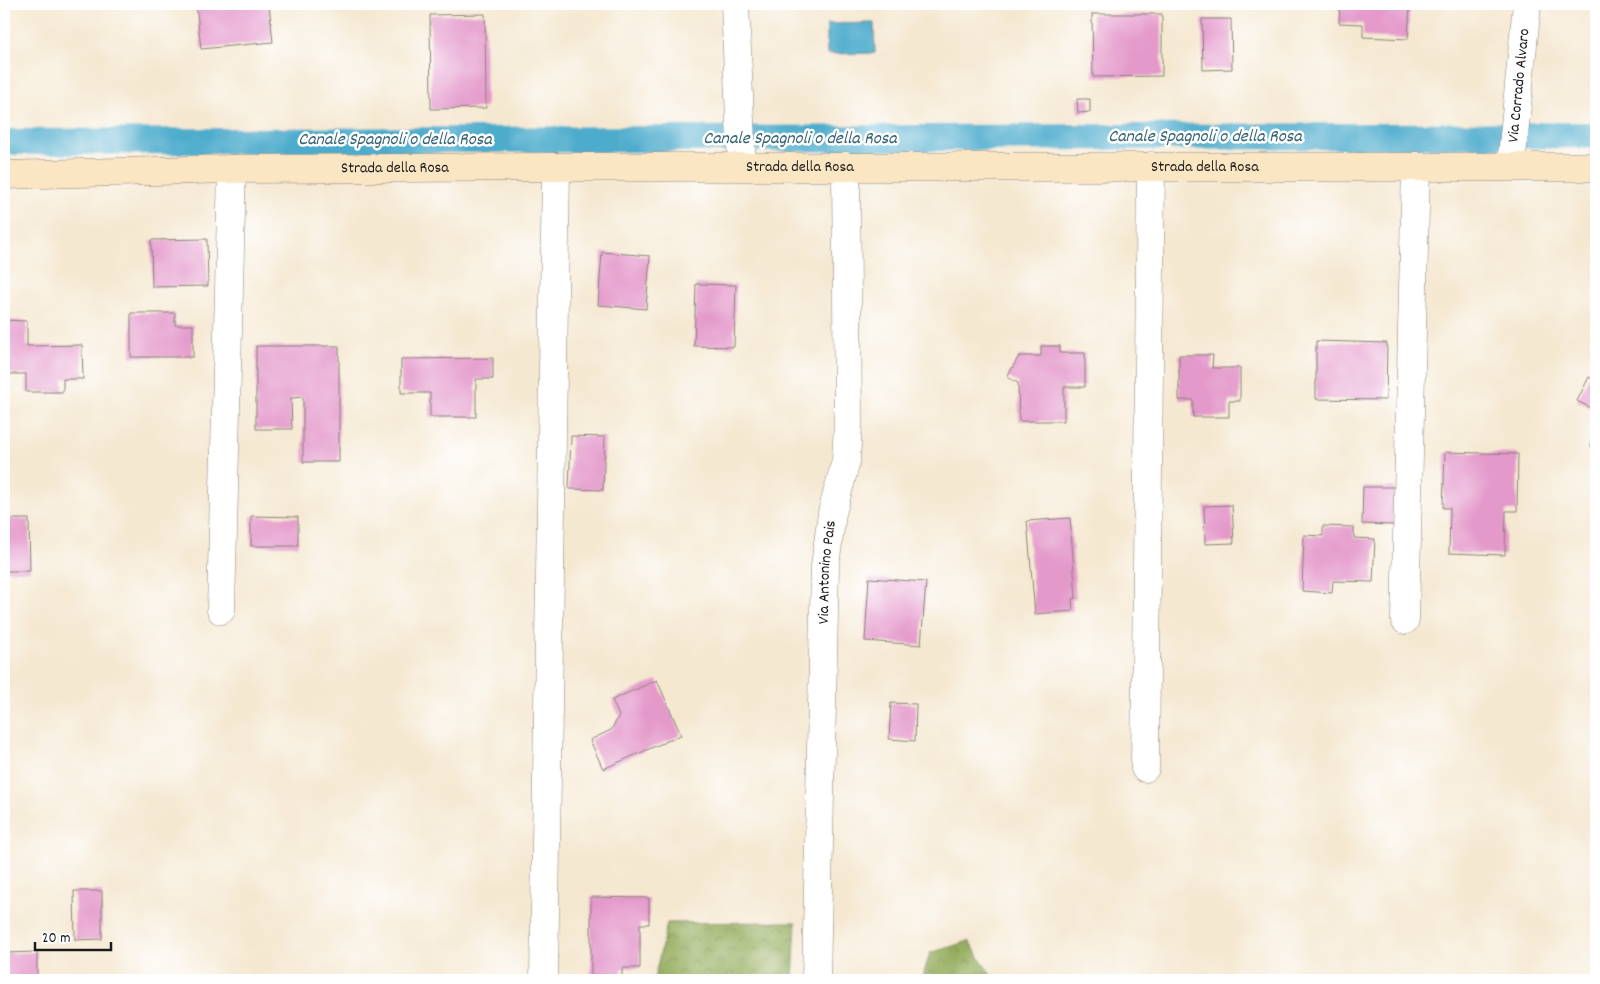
<svg xmlns="http://www.w3.org/2000/svg" width="1600" height="984" font-family="Dekko,sans-serif">
  <style>
    .forest { fill: url(#forest-crowns); stroke: #5a663e }
    .water { fill: #4daccc; stroke: #346474 }
    .lines { fill: none; stroke-linecap: round; stroke-linejoin: round }
    .canal { stroke: #4daccc; stroke-width: 26 }
    .building { fill: #e499cb }
    .street-casing { stroke: #888276; stroke-width: 29 }
    .secondary-casing { stroke: #888276; stroke-width: 29 }
    .street { stroke: #fff; stroke-width: 28 }
    .secondary { stroke: #fbe6c4; stroke-width: 28 }
    .labels { text-anchor: middle; dominant-baseline: central; stroke-width: 5; stroke-linejoin: round; paint-order: stroke }
    .street-label { font-size: 16px; fill: #1c1c1c; stroke: #fff }
    .water-label { font-size: 18px; font-style: italic; fill: #346474; stroke: #fff }
  </style>
  <defs>
    <pattern id="forest-crowns" width="20" height="18" patternUnits="userSpaceOnUse" patternTransform="scale(1.25)"><rect width="20" height="18" fill="#97af60"/><path d="M2 6a3 3 0 1 1 6 0M12 15a3 3 0 1 1 6 0" fill="none" stroke="#7a8e4e"/></pattern>
  </defs>
  <rect width="100%" height="100%" fill="#fff"/>
  <filter id="ink" filterUnits="userSpaceOnUse"><feTurbulence type="fractalNoise" baseFrequency=".02" numOctaves="2"/><feDisplacementMap in="SourceGraphic" scale="10" xChannelSelector="R" yChannelSelector="G"/><feConvolveMatrix kernelMatrix="1 2 1 2 8 2 1 2 1" color-interpolation-filters="sRGB"/></filter>
  <filter id="wash" filterUnits="userSpaceOnUse"><feTurbulence type="fractalNoise" baseFrequency=".0096" numOctaves="4" result="noise"/><feDisplacementMap in="SourceGraphic" scale="20" xChannelSelector="R" yChannelSelector="G"/><feGaussianBlur stdDeviation="1.12" result="paint"/><feColorMatrix in="noise" values="0 0 0 0 0 0 0 0 0 0 0 0 0 0 0 0 0 1.4 0 .05"/><feComposite in="paint" operator="in"/></filter>
  <g filter="url(#wash)">
    <rect width="100%" height="100%" fill="#f5e8d1"/>
    <!-- forest -->
    <g class="forest">
      <path d="M 796,922 L 793,980 L 654,980 L 667,923 Z"/>
      <path d="M 969,941 L 994,980 L 922,980 L 930,953 Z"/>
    </g>
    <!-- water -->
    <path class="water" d="M 874,23 L 875,53 L 827,54 L 827,24 Z"/>
    <g class="lines">
      <!-- canal -->
      <path class="canal" d="M 4,142 L 1596,135"/>
    </g>
    <g id="blocks">
      <!-- building -->
      <g class="building">
        <path d="M 196,4 L 269,4 L 273,42 L 201,49 Z"/>
        <path d="M 1340,4 L 1410,4 L 1408,39 L 1363,37 L 1363,24 L 1339,23 Z"/>
        <path d="M 485,14 L 486,108 L 431,109 L 430,15 Z"/>
        <path d="M 1092,14 L 1162,14 L 1162,76 L 1093,77 Z"/>
        <path d="M 1202,19 L 1231,19 L 1232,69 L 1203,70 Z"/>
        <path d="M 1077,99 L 1090,99 L 1090,112 L 1078,113 Z"/>
        <path d="M 207,239 L 208,286 L 152,287 L 151,240 Z"/>
        <path d="M 602,252 L 650,256 L 646,309 L 598,305 Z"/>
        <path d="M 696,284 L 736,285 L 734,347 L 694,346 Z"/>
        <path d="M 131,313 L 175,313 L 175,325 L 193,325 L 193,357 L 131,357 Z"/>
        <path d="M 4,320 L 27,321 L 27,346 L 82,345 L 83,379 L 63,379 L 63,392 L 26,392 L 26,374 L 4,374 Z"/>
        <path d="M 1316,341 L 1387,343 L 1386,400 L 1316,399 Z"/>
        <path d="M 256,346 L 339,346 L 339,462 L 303,462 L 303,397 L 291,398 L 292,429 L 256,429 Z"/>
        <path d="M 1041,346 L 1060,346 L 1060,353 L 1085,353 L 1085,387 L 1064,387 L 1064,421 L 1019,421 L 1018,383 L 1007,377 L 1019,356 L 1041,356 Z"/>
        <path d="M 1179,355 L 1213,355 L 1212,368 L 1240,368 L 1240,401 L 1229,401 L 1229,417 L 1193,417 L 1193,400 L 1179,400 Z"/>
        <path d="M 493,358 L 493,379 L 476,379 L 476,417 L 430,417 L 430,393 L 401,393 L 401,359 Z"/>
        <path d="M 1589,377 L 1596,380 L 1596,447 L 1591,447 L 1593,409 L 1577,401 Z"/>
        <path d="M 571,436 L 605,437 L 603,490 L 569,489 Z"/>
        <path d="M 1445,452 L 1518,454 L 1517,511 L 1506,511 L 1505,555 L 1449,553 L 1450,508 L 1443,508 Z"/>
        <path d="M 1363,487 L 1395,487 L 1394,525 L 1362,524 Z"/>
        <path d="M 1232,505 L 1234,543 L 1205,544 L 1204,506 Z"/>
        <path d="M 251,516 L 298,517 L 298,546 L 251,546 Z"/>
        <path d="M 1070,518 L 1076,598 L 1072,599 L 1073,611 L 1035,614 L 1027,521 Z"/>
        <path d="M 4,519 L 29,519 L 30,571 L 4,571 Z"/>
        <path d="M 1323,526 L 1354,527 L 1354,538 L 1375,539 L 1373,582 L 1333,581 L 1332,593 L 1302,591 L 1304,535 L 1323,536 Z"/>
        <path d="M 869,578 L 926,582 L 921,645 L 865,641 Z"/>
        <path d="M 657,680 L 681,735 L 603,769 L 590,740 L 611,730 L 619,716 L 612,700 Z"/>
        <path d="M 891,703 L 916,704 L 915,741 L 889,739 Z"/>
        <path d="M 74,891 L 102,891 L 102,939 L 75,940 Z"/>
        <path d="M 591,897 L 649,898 L 649,924 L 640,924 L 640,968 L 622,968 L 622,978 L 591,977 Z"/>
        <path d="M 37,952 L 37,980 L 4,980 L 4,953 Z"/>
      </g>
    </g>
  </g>
  <g filter="url(#ink)">
    <use href="#blocks" fill-opacity="0" stroke="#888276" stroke-width="1"/>
    <g class="lines">
      <!-- street casing -->
      <g class="street-casing">
        <g id="street">
          <path d="M 735,4 L 742,166"/>
          <path id="s1" d="M 1511,166 L 1527,4"/>
          <path d="M 221,610 L 232,169"/>
          <path d="M 1405,620 L 1416,166"/>
          <path d="M 1145,768 L 1151,166"/>
          <path d="M 544,980 L 556,167"/>
          <path id="s2" d="M 816,980 L 825,566 L 832,513 L 846,461 L 848,424 L 846,166"/>
        </g>
      </g>
      <!-- secondary casing -->
      <g class="secondary-casing">
        <g id="secondary">
          <path id="s3" d="M 4,175 L 232,169 L 556,167 L 1596,167"/>
        </g>
      </g>
      <!-- street -->
      <use href="#street" class="street"/>
      <!-- secondary -->
      <use href="#secondary" class="secondary"/>
    </g>
  </g>
  <g class="labels">
    <!-- street labels -->
    <g class="street-label">
      <text stroke="none"><textPath href="#s1" startOffset="81">Via Corrado Alvaro</textPath></text>
      <text stroke="none"><textPath href="#s3" startOffset="796">Strada della Rosa</textPath></text>
      <text stroke="none"><textPath href="#s3" startOffset="1201">Strada della Rosa</textPath></text>
      <text stroke="none"><textPath href="#s3" startOffset="391">Strada della Rosa</textPath></text>
      <text stroke="none"><textPath href="#s2" startOffset="408">Via Antonino Pais</textPath></text>
    </g>
    <!-- water labels -->
    <g class="water-label">
      <text x="1205" y="137">Canale Spagnoli o della Rosa</text>
      <text x="800" y="139">Canale Spagnoli o della Rosa</text>
      <text x="395" y="140">Canale Spagnoli o della Rosa</text>
    </g>
  </g>
  <!-- margin -->
  <rect width="1600" height="984" fill="none" stroke="#fff" stroke-width="20"/>
  <!-- scale -->
  <path d="M35 942v8h76v-8" fill="none" stroke="#1c1c1c" stroke-width="2.5"/>
  <text x="42" y="942" font-size="15" fill="#1c1c1c" stroke="#ffffff" stroke-width="4" paint-order="stroke">20 m</text>
</svg>
